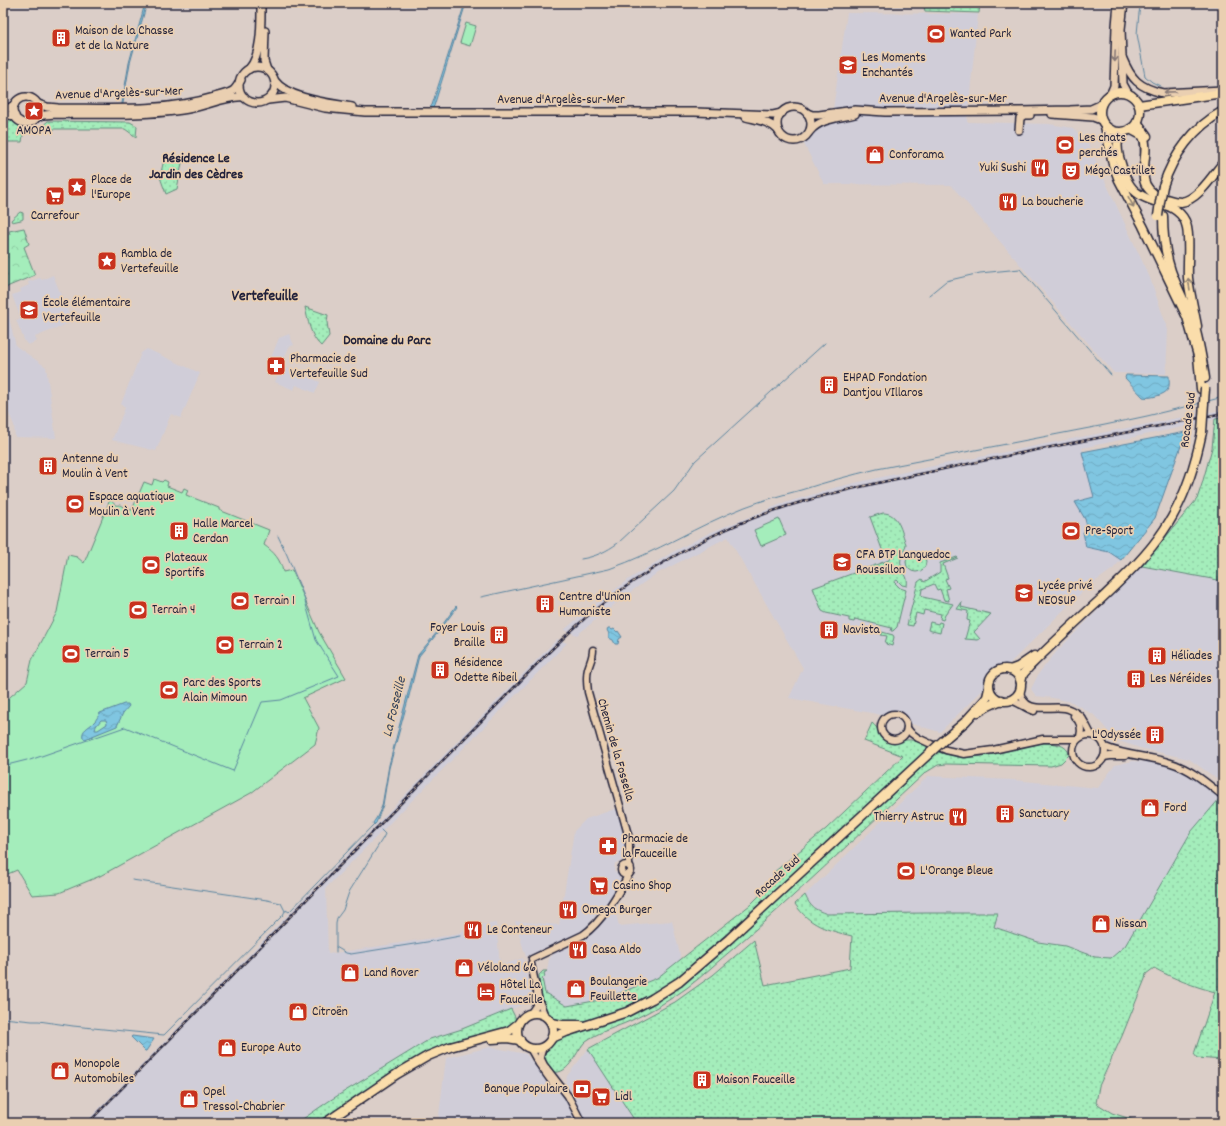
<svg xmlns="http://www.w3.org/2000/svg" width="1226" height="1126" font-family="Dekko,sans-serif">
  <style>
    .built { fill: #d0cdd8 }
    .grass { fill: url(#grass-dots); stroke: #63887b }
    .forest { fill: url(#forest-crowns); stroke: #63887b }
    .garden { fill: #a4edbb; stroke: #63887b }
    .water { fill: url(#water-waves); stroke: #5a849f; fill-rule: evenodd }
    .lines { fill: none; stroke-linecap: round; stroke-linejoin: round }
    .stream { stroke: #5a849f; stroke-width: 1 }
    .tertiary-casing { stroke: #22223b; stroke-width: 9 }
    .secondary-casing { stroke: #22223b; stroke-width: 10 }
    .primary-casing { stroke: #22223b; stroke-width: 11 }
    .trunk-casing { stroke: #22223b; stroke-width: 11 }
    .tertiary { stroke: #eacfb1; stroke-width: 6 }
    .secondary { stroke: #eacfb1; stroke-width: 7 }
    .primary { stroke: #faddab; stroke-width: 8 }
    .trunk { stroke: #faddab; stroke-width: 8 }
    .rail-casing { stroke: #22223b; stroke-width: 2.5 }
    .rail { stroke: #eacfb1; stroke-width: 1; stroke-dasharray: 3; stroke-linecap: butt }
    .primary-bridge-casing { stroke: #22223b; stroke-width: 11; stroke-linecap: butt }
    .trunk-bridge-casing { stroke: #22223b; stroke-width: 11; stroke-linecap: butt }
    .primary-bridge { stroke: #faddab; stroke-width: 8 }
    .trunk-bridge { stroke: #faddab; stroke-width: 8 }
    .oneway { stroke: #867876 }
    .oneway2 { stroke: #8e8073 }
    .labels { text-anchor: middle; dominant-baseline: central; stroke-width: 3.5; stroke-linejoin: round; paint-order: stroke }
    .poi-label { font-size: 13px; fill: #22223b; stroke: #eacfb1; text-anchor: start }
    .street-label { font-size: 13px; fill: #22223b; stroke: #eacfb1 }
    .neighbourhood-label { font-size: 14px; font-weight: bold; fill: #22223b; stroke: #eacfb1 }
    .water-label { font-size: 14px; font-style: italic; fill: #35435c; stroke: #eacfb1 }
    .quarter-label { font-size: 15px; font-weight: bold; fill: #22223b; stroke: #eacfb1 }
  </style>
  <defs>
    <pattern id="grass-dots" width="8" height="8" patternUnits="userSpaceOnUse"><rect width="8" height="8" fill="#a4edbb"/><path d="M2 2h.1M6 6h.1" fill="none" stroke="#8dcba2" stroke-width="1.8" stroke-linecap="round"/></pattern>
    <pattern id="forest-crowns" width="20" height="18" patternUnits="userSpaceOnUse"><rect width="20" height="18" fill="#a4edbb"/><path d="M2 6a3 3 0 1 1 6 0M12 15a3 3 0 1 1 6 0" fill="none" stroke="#8dcba2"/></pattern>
    <pattern id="water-waves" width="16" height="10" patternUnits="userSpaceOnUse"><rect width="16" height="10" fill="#80c6e1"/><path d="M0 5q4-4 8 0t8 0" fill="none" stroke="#6eaac2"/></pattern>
  </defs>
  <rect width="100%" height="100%" fill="#dbcec8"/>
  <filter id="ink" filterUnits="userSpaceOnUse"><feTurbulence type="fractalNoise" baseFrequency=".025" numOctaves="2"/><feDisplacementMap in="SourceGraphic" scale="8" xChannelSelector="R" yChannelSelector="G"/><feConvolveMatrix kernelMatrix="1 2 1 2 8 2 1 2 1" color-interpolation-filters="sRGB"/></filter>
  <g filter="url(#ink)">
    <!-- built -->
    <g class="built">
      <path d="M 847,13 L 978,14 L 967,122 L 1049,124 L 1073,128 L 1088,144 L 1150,278 L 1168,330 L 1166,374 L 1114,373 L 951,185 L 824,184 L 803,142 L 820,126 L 832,116 Z"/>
      <path d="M 53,275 L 72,322 L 35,337 L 37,341 L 28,345 L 25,342 L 16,320 L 21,319 L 12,295 L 21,292 L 20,289 L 29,285 L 28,282 L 40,278 L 42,280 Z"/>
      <path d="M 3,294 L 16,346 L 46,367 L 56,438 L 15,437 L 14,425 L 3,400 Z"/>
      <path d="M 289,334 L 294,345 L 289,347 L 281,366 L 320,382 L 315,393 L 296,385 L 294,390 L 275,382 L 278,375 L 266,370 L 279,338 Z"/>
      <path d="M 147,349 L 200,373 L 181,418 L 171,414 L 156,451 L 112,440 L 125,408 L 121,404 L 141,353 Z"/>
      <path d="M 1223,410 L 1223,418 L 1205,421 L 1206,413 Z"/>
      <path d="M 1198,414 L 1197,424 L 1082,448 L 1094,497 L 1076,502 L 1085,519 L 1088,530 L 1109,552 L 1121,560 L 1113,569 L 1086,588 L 940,732 L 877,714 L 789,698 L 803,668 L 728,537 L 656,574 L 626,595 L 577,635 L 564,630 L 593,606 L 629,579 L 671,553 L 709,533 L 781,504 L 837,487 L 913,470 Z"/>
      <path d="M 1142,566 L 1223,581 L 1223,780 L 1216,778 L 1189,759 L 1140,748 L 1116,740 L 1094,715 L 1072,702 L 1053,698 L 1036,696 L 1031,689 L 1039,673 L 1057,651 Z"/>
      <path d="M 557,639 L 567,643 L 326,888 L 328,954 L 459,934 L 467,927 L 496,923 L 500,966 L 523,958 L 532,997 L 532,1001 L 462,1029 L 430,1039 L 329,1101 L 297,1123 L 85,1123 Z"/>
      <path d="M 1133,761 L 1160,763 L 1174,767 L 1191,776 L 1220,798 L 1191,832 L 1125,946 L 1111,958 L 1095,957 L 1065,946 L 1038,942 L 994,927 L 998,913 L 827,914 L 815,909 L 809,902 L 805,895 L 928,776 L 1013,780 L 1098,788 L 1115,765 Z"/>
      <path d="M 618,808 L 620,814 L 625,843 L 625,852 L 624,859 L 618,863 L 615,863 L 614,871 L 619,875 L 620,879 L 619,885 L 614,894 L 584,930 L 526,957 L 515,921 L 559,925 L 574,831 L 586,819 Z"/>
      <path d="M 614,907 L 619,926 L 672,921 L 681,959 L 657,978 L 615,995 L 607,997 L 605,999 L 566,1006 L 545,993 L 542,978 L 544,973 L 547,971 L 549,959 L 555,952 L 571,944 L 593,930 Z"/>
      <path d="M 490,1047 L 526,1054 L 555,1091 L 565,1085 L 567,1076 L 588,1049 L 635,1121 L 635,1123 L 438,1123 L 446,1058 Z"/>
    </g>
    <!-- grass -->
    <g class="grass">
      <path d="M 923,3 L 980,3 L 979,13 L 925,11 Z"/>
      <path d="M 9,118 C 21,127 25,127 22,142 L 3,142 L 3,119 Z"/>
      <path d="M 48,121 L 130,122 L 137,126 L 136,137 L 125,129 L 42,129 L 41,127 Z"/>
      <path d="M 165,155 C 171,157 181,156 182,163 L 177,189 L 166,194 L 160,177 Z"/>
      <path d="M 20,212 L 23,213 L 23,219 L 21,220 L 12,222 L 11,220 Z"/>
      <path d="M 305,307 L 328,315 L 327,322 L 329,336 L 321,346 C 310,336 308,320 305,307 Z"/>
      <path d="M 1223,418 L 1223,581 L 1142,566 L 1197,499 L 1202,484 L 1212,448 L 1215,419 Z"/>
      <path d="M 883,513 C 899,513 901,531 906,544 C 905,552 899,557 901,565 C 902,574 909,575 907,586 L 902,585 L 897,580 L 894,582 L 900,588 L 906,590 L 897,627 L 893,631 L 891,631 L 892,628 L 855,619 L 854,622 L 849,621 L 849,618 L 826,613 L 822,611 L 813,588 L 889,560 L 891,551 L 886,552 L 886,551 L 883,552 L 870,517 Z"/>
      <circle cx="916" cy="562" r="10"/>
      <path d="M 957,557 L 958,558 L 943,564 L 948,578 L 945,579 L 949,588 L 946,589 L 949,601 L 944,600 L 940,589 L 937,590 L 934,584 L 922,589 L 921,595 L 923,597 L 953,604 L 945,615 L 943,620 L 940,619 L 941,614 L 924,610 L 923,615 L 916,613 L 913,626 L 907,625 L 918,582 L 922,579 L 924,582 L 940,572 L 940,563 Z"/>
      <path d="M 962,602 L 961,607 L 991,614 L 974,632 L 980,639 L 978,640 L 965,639 L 970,621 L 967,620 L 968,611 L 957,609 Z"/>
      <path d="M 930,622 L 938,624 L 939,622 L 942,623 L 940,633 L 928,630 Z"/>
      <path d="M 882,632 L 893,635 L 894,637 L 892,646 L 886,644 L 887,643 L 885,643 L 887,636 L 881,635 Z"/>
      <path d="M 872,723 C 879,728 881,739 889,742 C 896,745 900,740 907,740 C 915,739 925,745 931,748 L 679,977 C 665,987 650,997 634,1004 C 615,1014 561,1034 546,1011 C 539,1002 540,986 539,975 L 543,971 L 547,971 L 544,973 L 545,977 L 542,978 L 545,993 L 567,1006 L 605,999 L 607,997 L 615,995 L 657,978 L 750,905 L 767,888 L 774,878 L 773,873 L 826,829 L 903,756 L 864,741 Z"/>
      <path d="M 1043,743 C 1053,743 1068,744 1069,755 L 1061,763 L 1051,766 L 946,764 L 938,765 L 925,773 C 862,831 800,892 734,948 C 718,961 704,975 688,987 C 670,1000 650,1012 630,1021 C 617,1027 598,1032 586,1041 C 576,1050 570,1075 553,1072 L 546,1064 L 542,1057 L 544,1051 L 557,1040 L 632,1014 L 662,998 L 698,971 L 938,752 C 977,765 1006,749 1043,743 Z"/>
      <path d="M 1220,798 L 1223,801 L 1223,1060 L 1197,1058 L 1194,1054 L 1215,992 C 1193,986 1174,979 1154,968 L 1146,974 L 1145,979 L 1122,1036 L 1099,1086 L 1096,1103 L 1112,1113 L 1134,1120 L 1134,1123 L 635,1123 L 635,1121 L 588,1049 L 675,1002 L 713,975 L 754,940 L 765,985 L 850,968 L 852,936 C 827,930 810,926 795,904 L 805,895 C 811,908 814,909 827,914 L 927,913 L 998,913 L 994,927 L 1038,942 L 1065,946 L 1095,957 L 1111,958 L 1125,946 L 1191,832 Z"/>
      <path d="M 511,1009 L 517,1021 L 502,1029 L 463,1039 L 438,1047 L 419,1057 L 380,1081 L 318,1123 L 297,1123 L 329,1101 L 430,1039 L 462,1029 Z"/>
    </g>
    <!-- forest -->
    <path class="forest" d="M 24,228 L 29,244 L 24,247 L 35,275 L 9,286 L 3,290 L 3,236 L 10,234 L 9,231 Z"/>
    <!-- garden -->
    <g class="garden">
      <path d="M 466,23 L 476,26 L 470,46 L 460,43 Z"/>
      <path d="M 154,479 L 162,482 L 164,480 L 168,482 L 167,486 L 182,492 L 184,488 L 188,490 L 186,495 L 219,508 L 219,510 L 269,530 L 264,545 C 274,552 281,560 283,572 L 292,570 L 319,632 L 346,678 L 303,698 L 319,728 L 315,744 L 251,793 L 100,876 L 59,893 L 32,895 L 17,870 L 3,876 L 3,703 L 27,682 L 32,660 L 57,612 L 68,555 L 77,557 L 84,563 L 109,502 L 111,500 C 114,504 115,506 120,505 L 128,510 L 132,510 L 144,482 L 152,485 Z"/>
      <path d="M 779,519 L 786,535 L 761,546 L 754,530 Z"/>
    </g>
    <!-- water -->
    <g class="water">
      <path d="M 145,3 L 147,3 L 130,63 L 122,109 L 121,109 L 129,63 Z"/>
      <path d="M 465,3 L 466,3 L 434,106 L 430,110 L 428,110 L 432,105 Z"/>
      <path d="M 1126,375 L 1169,376 C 1169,380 1170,386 1168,389 C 1166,395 1148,399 1143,397 L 1125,378 Z"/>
      <path d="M 1186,432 L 1155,518 L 1121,560 L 1109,552 L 1086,547 L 1083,532 L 1088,530 L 1085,519 L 1075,502 L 1094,497 L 1082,452 Z"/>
      <path d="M 456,606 L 457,607 L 440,630 L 419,656 L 408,700 L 389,768 L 383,805 L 376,823 L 374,825 L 373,823 L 377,817 L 382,806 L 389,765 L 418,655 L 438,631 Z"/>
      <path d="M 608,628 L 610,628 L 612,630 L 614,629 L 617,632 L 618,631 L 622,637 L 619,639 L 618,644 L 615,644 L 613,640 L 609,638 L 609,634 L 607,630 Z"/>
      <path d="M 124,704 L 128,704 L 129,706 L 123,713 L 117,726 L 85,739 L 83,738 C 81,729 89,728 94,722 C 97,719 98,716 100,713 ZM 101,720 L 106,720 L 107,724 L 98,730 L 95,730 L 96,726 Z"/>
      <path d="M 132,1036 L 154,1039 L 146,1051 L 145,1051 L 131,1037 Z"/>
    </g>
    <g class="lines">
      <!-- stream -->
      <g class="stream">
        <path d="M 1141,3 L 1139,13 L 1137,34 L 1145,76 L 1152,82 L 1160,86"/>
        <path d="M 929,295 L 946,281 L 980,273 L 1020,269 L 1111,375"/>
        <path d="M 1208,401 L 1223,397"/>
        <path d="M 581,559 C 595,557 607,551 618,543 L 674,491 L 695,461 L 825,343"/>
        <path d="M 481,597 L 609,569 C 656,553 698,525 745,507 C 763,500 782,495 801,490 C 826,482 851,475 877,469 L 1105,425 L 1147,416 L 1201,403"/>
        <path d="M 30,760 L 125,727 L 233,771 L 262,702 L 281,700 L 339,676 L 316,640 L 303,594 L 287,555 L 278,536"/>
        <path d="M 3,766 L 27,760"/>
        <path d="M 132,880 L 267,900 L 281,903 L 285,911"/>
        <path d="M 286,911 L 286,910 L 289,912 L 374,824"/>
        <path d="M 336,947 L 346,953 L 351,954 L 433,941 L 460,936"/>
        <path d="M 336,952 L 336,924 L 337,918 L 343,910 L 349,892 L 383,838 L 385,834 L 381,830"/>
        <path d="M 3,1018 L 32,1021 L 39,1021 L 73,1026 L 164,1035 L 283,915 L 285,911"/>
      </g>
      <!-- tertiary casing -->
      <g class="tertiary-casing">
        <g id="tertiary">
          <path d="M 593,650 C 593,657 590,662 588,669 C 586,676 587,684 588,692 L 629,838 L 629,866"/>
          <path d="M 1020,691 C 1024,716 1049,705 1065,708 C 1070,709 1075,712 1079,715 C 1085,720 1087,728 1091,734"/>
          <path d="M 1010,700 C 1019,702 1025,708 1034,711"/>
          <circle cx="894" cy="727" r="13"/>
          <path d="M 1074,716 C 1081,722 1082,728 1080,737"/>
          <path d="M 907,728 L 911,733 L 918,738 L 931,744 L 946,750 L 964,754 L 993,750 L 1043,739 L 1077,739"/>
          <circle cx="1089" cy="751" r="16"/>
          <path d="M 1105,747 C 1126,756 1149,756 1171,763 C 1191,769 1207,783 1223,796"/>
          <path d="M 1104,757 L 1110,756 L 1125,756"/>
          <circle cx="626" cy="870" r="5"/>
          <path d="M 532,959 L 583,935 C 602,922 618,894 629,874"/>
          <path d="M 531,964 L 539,1001 L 545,1016"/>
          <path d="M 531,1013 L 539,1001"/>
          <path d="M 543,1047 L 540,1057 L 544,1065 L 568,1096 L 582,1123"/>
          <path d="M 530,1048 L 539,1064 L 554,1085"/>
        </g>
      </g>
      <!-- secondary casing -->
      <g class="secondary-casing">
        <g id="secondary">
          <path d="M 1124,3 L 1121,29 L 1122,57 L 1123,84 L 1128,93"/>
          <path d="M 265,31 L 264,61 L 267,70"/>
          <path d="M 1122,57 C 1131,79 1139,88 1163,93 L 1223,90"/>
          <circle cx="257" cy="85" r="18"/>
          <path d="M 249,69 C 262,55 261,22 261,3"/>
          <path d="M 275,81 C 288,99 331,103 352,107"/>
          <path d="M 1111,93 L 1114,86 L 1116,26 L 1118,3"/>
          <circle cx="26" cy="110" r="13"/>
          <path d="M 268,100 L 285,98 L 325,108 L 365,112 L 695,112 L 773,115 L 782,113"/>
          <path d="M 38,104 L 47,107 L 58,108 C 110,108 164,112 214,97 C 220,95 229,94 234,90 C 237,87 239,83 241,80"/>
          <circle cx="794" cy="124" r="17"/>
          <path d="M 3,109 L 9,108 L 14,105"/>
          <path d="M 807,113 L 812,115 L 819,115 L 855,110 L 885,112 L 1020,111 L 1070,110 L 1091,109 L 1100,105"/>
          <path d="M 3,114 L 15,116"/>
          <path d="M 1052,114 L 1093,117 L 1101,120"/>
          <path d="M 37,117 L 44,115 L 56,114 C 98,114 140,116 182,110 C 201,108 227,95 244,97"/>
          <path d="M 746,117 C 757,120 769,121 778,130"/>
          <path d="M 1019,130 L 1020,118 L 1024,115 L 1030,115"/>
          <path d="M 810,131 C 820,118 840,118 855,114"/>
        </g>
      </g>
      <!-- primary casing -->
      <g class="primary-casing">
        <g id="primary">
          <circle cx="1120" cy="112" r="20"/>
          <path d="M 1137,122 L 1147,136"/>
          <path d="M 1105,126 L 1113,164 L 1119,180 L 1143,226 L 1187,317 L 1198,356 L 1201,389"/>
          <path d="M 1130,129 L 1143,136 C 1149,150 1142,164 1144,179 C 1145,187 1152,194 1160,197 C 1167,199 1173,202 1181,202 C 1198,200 1213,175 1223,163"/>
          <path d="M 1123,132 C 1116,140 1117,148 1119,157 C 1123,170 1126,184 1136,192 C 1151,205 1175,201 1185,221 C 1191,234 1187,262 1188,278 C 1190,294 1194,310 1197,326"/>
          <circle cx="1005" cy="685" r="16"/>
          <path d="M 1010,670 L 1018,667 L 1034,656"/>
          <path d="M 1021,682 L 1023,674 L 1030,666 C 1053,643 1077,621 1101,599 C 1123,578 1147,556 1164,530 C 1184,501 1195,466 1202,432"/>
          <path d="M 978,712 L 988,706 L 1001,700"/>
          <path d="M 946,738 L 965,722 L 984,701 L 987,697 L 989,688"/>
          <circle cx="535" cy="1031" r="18"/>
          <path d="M 552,1023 L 562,1025 L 580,1025"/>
          <path d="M 552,1038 L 566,1032 L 627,1012 L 652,999 L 679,982 L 729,939 L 933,750"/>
          <path d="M 492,1039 L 507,1038 L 520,1040"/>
          <path d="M 325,1123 L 397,1074 L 428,1056 L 450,1047 L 509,1031 L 518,1024"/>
        </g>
      </g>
      <!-- trunk casing -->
      <g class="trunk-casing">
        <g id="trunk">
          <path d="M 1139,105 L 1223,93"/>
          <path d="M 1163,186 C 1173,155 1194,127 1223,111"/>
          <path d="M 1163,216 C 1163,235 1165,253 1171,271 C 1177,288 1186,304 1193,321 C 1199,339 1202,359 1205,378"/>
        </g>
      </g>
      <!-- tertiary -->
      <use href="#tertiary" class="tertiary"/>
      <!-- secondary -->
      <use href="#secondary" class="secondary"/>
      <!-- primary -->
      <use href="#primary" class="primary"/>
      <!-- trunk -->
      <use href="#trunk" class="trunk"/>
      <!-- rail casing -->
      <g class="rail-casing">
        <path id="rail" d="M 88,1123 L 542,659 C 551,650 561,640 571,631 C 612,592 662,561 712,536 C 779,503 852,488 925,473 C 1024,451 1124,434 1223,413"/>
      </g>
      <!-- rail -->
      <use href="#rail" class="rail"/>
      <!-- primary-bridge casing -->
      <g class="primary-bridge-casing">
        <g id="primary-bridge">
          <path d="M 1202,432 L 1205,388"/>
          <path d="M 933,750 L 946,738"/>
        </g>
      </g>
      <!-- trunk-bridge casing -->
      <g class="trunk-bridge-casing">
        <path id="trunk-bridge" d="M 1158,216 L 1160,202 L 1163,186"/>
      </g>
      <!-- primary-bridge -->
      <use href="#primary-bridge" class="primary-bridge"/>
      <!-- trunk-bridge -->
      <use href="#trunk-bridge" class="trunk-bridge"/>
    </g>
    <!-- one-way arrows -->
    <defs><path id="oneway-shaft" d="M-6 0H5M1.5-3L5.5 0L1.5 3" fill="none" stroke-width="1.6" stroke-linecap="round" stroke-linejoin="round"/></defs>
    <g class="oneway">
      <use href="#oneway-shaft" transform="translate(1115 56) rotate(92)"/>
      <use href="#oneway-shaft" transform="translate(1170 92) rotate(178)"/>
    </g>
    <g class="oneway2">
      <use href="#oneway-shaft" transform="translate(1131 202) rotate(62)"/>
      <use href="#oneway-shaft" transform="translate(1189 284) rotate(-99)"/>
    </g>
  </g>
  <!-- icons -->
  <defs>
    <g id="stadium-square" transform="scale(1)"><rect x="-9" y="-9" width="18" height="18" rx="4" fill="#c8321e" stroke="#eacfb1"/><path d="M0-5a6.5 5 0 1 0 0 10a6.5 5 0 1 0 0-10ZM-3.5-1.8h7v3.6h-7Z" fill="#fff"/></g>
    <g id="building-square" transform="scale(1)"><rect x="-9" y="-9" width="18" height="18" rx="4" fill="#c8321e" stroke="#eacfb1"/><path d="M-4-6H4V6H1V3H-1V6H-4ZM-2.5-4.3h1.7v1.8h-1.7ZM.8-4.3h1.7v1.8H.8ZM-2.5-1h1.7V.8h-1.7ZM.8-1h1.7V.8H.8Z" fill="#fff"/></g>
    <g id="school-square" transform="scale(1)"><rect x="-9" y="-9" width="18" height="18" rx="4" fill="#c8321e" stroke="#eacfb1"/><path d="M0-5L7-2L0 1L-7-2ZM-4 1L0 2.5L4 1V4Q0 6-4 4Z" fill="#fff"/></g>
    <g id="sight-square" transform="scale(1)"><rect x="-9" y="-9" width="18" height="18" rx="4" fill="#c8321e" stroke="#eacfb1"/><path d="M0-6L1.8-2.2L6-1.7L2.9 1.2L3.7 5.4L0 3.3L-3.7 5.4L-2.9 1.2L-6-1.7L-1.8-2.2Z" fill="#fff"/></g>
    <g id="shop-square" transform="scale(1)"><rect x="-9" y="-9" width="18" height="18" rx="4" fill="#c8321e" stroke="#eacfb1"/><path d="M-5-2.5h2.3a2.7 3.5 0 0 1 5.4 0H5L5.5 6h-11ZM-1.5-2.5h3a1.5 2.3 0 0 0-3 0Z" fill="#fff"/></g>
    <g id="restaurant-square" transform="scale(1)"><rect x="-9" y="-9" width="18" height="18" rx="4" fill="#c8321e" stroke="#eacfb1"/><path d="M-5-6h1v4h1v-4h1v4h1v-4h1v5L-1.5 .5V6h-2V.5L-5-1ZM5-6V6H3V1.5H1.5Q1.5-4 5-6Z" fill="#fff"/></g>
    <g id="theatre-square" transform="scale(1)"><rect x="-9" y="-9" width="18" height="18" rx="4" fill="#c8321e" stroke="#eacfb1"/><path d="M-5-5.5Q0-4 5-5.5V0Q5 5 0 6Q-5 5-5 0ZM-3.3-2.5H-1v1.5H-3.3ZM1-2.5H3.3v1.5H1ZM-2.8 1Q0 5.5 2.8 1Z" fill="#fff"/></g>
    <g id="supermarket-square" transform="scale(1)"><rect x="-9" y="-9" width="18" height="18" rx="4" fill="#c8321e" stroke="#eacfb1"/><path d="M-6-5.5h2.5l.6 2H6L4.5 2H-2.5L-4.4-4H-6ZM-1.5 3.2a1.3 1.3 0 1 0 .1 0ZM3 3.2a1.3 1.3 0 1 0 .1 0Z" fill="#fff"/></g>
    <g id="pharmacy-square" transform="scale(1)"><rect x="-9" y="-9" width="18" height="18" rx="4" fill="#c8321e" stroke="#eacfb1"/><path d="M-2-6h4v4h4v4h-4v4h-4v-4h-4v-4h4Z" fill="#fff"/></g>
    <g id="university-square" transform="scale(1)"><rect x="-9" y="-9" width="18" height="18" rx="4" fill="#c8321e" stroke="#eacfb1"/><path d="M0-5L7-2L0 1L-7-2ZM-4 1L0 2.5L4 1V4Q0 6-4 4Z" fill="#fff"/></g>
    <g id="hotel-square" transform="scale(1)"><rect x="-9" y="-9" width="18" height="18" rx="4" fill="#c8321e" stroke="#eacfb1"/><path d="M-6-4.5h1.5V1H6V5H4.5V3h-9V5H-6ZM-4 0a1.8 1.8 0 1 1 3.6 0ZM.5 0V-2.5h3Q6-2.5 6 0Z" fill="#fff"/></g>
    <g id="bank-square" transform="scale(1)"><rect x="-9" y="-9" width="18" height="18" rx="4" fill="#c8321e" stroke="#eacfb1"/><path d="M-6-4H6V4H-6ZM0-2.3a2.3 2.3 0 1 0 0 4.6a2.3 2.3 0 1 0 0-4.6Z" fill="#fff"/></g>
  </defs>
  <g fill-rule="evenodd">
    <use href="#stadium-square" x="936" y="34"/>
    <use href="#building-square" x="61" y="38"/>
    <use href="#school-square" x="848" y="65"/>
    <use href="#sight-square" x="34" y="111"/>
    <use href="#stadium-square" x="1065" y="145"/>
    <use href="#shop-square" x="875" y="155"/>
    <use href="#restaurant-square" x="1040" y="168"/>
    <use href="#theatre-square" x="1071" y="171"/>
    <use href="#sight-square" x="77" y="187"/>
    <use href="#supermarket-square" x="55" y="196"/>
    <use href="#restaurant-square" x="1008" y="202"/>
    <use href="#sight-square" x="107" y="261"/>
    <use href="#school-square" x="29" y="310"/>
    <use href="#pharmacy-square" x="276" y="366"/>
    <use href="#building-square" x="829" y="385"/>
    <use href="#building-square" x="48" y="466"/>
    <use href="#stadium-square" x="75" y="504"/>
    <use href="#building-square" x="179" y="531"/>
    <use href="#stadium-square" x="1071" y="531"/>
    <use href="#university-square" x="842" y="562"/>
    <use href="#stadium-square" x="151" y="565"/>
    <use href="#school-square" x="1024" y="593"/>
    <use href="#stadium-square" x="240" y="601"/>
    <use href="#building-square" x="545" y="604"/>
    <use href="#stadium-square" x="138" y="610"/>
    <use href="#building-square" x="829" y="630"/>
    <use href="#building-square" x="499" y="635"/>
    <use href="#stadium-square" x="225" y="645"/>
    <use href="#stadium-square" x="71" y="654"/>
    <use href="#building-square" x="1157" y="656"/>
    <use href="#building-square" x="440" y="670"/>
    <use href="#building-square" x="1136" y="679"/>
    <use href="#stadium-square" x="169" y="690"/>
    <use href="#building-square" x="1155" y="735"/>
    <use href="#shop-square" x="1150" y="808"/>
    <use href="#building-square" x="1005" y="814"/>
    <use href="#restaurant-square" x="958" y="817"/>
    <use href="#pharmacy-square" x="608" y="846"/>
    <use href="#stadium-square" x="906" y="871"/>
    <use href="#supermarket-square" x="599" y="886"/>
    <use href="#restaurant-square" x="568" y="910"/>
    <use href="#shop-square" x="1101" y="924"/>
    <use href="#restaurant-square" x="473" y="930"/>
    <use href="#restaurant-square" x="578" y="950"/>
    <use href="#shop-square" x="464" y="968"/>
    <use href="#shop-square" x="350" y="973"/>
    <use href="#shop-square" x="576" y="989"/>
    <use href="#hotel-square" x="486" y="992"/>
    <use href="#shop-square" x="298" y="1012"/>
    <use href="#shop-square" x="227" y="1048"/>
    <use href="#shop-square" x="60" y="1071"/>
    <use href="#building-square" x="702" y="1080"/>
    <use href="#bank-square" x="582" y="1089"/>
    <use href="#supermarket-square" x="601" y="1097"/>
    <use href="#shop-square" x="189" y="1099"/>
  </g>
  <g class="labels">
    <!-- poi labels -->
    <g class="poi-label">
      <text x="75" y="31">Maison de la Chasse<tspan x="75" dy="15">et de la Nature</tspan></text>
      <text x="950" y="34">Wanted Park</text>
      <text x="862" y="58">Les Moments<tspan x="862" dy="15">Enchantés</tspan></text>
      <text x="34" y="131" text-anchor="middle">AMOPA</text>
      <text x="1079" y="138">Les chats<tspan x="1079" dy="15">perchés</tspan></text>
      <text x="889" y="155">Conforama</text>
      <text x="1026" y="168" text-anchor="end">Yuki Sushi</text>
      <text x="1085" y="171">Méga Castillet</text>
      <text x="91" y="180">Place de<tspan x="91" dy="15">l'Europe</tspan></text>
      <text x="1022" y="202">La boucherie</text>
      <text x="55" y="216" text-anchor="middle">Carrefour</text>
      <text x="121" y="254">Rambla de<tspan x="121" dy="15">Vertefeuille</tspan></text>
      <text x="43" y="303">École élémentaire<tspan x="43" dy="15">Vertefeuille</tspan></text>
      <text x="290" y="359">Pharmacie de<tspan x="290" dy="15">Vertefeuille Sud</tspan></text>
      <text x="843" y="378">EHPAD Fondation<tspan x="843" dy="15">Dantjou VIllaros</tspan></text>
      <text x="62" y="459">Antenne du<tspan x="62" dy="15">Moulin à Vent</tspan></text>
      <text x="89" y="497">Espace aquatique<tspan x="89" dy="15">Moulin à Vent</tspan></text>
      <text x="193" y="524">Halle Marcel<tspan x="193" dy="15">Cerdan</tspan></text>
      <text x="1085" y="531">Pre-Sport</text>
      <text x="856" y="555">CFA BTP Languedoc<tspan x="856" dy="15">Roussillon</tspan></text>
      <text x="165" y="558">Plateaux<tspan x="165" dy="15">Sportifs</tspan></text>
      <text x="1038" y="586">Lycée privé<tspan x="1038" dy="15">NEOSUP</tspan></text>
      <text x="559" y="597">Centre d'Union<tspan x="559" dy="15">Humaniste</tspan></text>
      <text x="254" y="601">Terrain 1</text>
      <text x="152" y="610">Terrain 4</text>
      <text x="485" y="628" text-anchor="end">Foyer Louis<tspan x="485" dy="15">Braille</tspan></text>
      <text x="843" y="630">Navista</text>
      <text x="239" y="645">Terrain 2</text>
      <text x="85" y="654">Terrain 5</text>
      <text x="1171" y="656">Héliades</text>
      <text x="454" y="663">Résidence<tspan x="454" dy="15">Odette Ribeil</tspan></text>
      <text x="1150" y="679">Les Néréides</text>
      <text x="183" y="683">Parc des Sports<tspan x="183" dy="15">Alain Mimoun</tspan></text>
      <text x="1141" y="735" text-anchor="end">L'Odyssée</text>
      <text x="1164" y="808">Ford</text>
      <text x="1019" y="814">Sanctuary</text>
      <text x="944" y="817" text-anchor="end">Thierry Astruc</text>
      <text x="622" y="839">Pharmacie de<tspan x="622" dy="15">la Fauceille</tspan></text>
      <text x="920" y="871">L'Orange Bleue</text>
      <text x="613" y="886">Casino Shop</text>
      <text x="582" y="910">Omega Burger</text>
      <text x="1115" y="924">Nissan</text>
      <text x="487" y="930">Le Conteneur</text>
      <text x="592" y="950">Casa Aldo</text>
      <text x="478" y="968">Véloland 66</text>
      <text x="364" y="973">Land Rover</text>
      <text x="590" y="982">Boulangerie<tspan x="590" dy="15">Feuillette</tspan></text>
      <text x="500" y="985">Hôtel La<tspan x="500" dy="15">Fauceille</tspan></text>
      <text x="312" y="1012">Citroën</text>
      <text x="241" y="1048">Europe Auto</text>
      <text x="74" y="1064">Monopole<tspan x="74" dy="15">Automobiles</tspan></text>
      <text x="716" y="1080">Maison Fauceille</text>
      <text x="568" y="1089" text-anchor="end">Banque Populaire</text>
      <text x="203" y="1092">Opel<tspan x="203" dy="15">Tressol-Chabrier</tspan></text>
      <text x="615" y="1097">Lidl</text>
    </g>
    <!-- street labels -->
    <g class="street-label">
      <text transform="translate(119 94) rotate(-2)">Avenue d'Argelès-sur-Mer</text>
      <text x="943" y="99">Avenue d'Argelès-sur-Mer</text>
      <text x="561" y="100">Avenue d'Argelès-sur-Mer</text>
      <text transform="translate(1189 420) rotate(-83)">Rocade Sud</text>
      <text transform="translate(615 750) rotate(74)">Chemin de la Fossella</text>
      <text transform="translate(778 877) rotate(-42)">Rocade Sud</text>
    </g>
    <!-- neighbourhood labels -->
    <g class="neighbourhood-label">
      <text x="196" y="159">Résidence Le<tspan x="196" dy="16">Jardin des Cèdres</tspan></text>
      <text x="387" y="341">Domaine du Parc</text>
    </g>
    <!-- water labels -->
    <g class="water-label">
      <text transform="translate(395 707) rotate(-76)">La Fosseille</text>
    </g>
    <!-- quarter labels -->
    <g class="quarter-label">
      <text x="265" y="297">Vertefeuille</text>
    </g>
  </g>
  <!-- margin -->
  <rect width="1226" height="1126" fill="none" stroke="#eacfb1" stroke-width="16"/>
  <rect x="8" y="8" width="1210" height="1110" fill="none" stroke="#22223b" stroke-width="1.5" filter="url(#ink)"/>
</svg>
